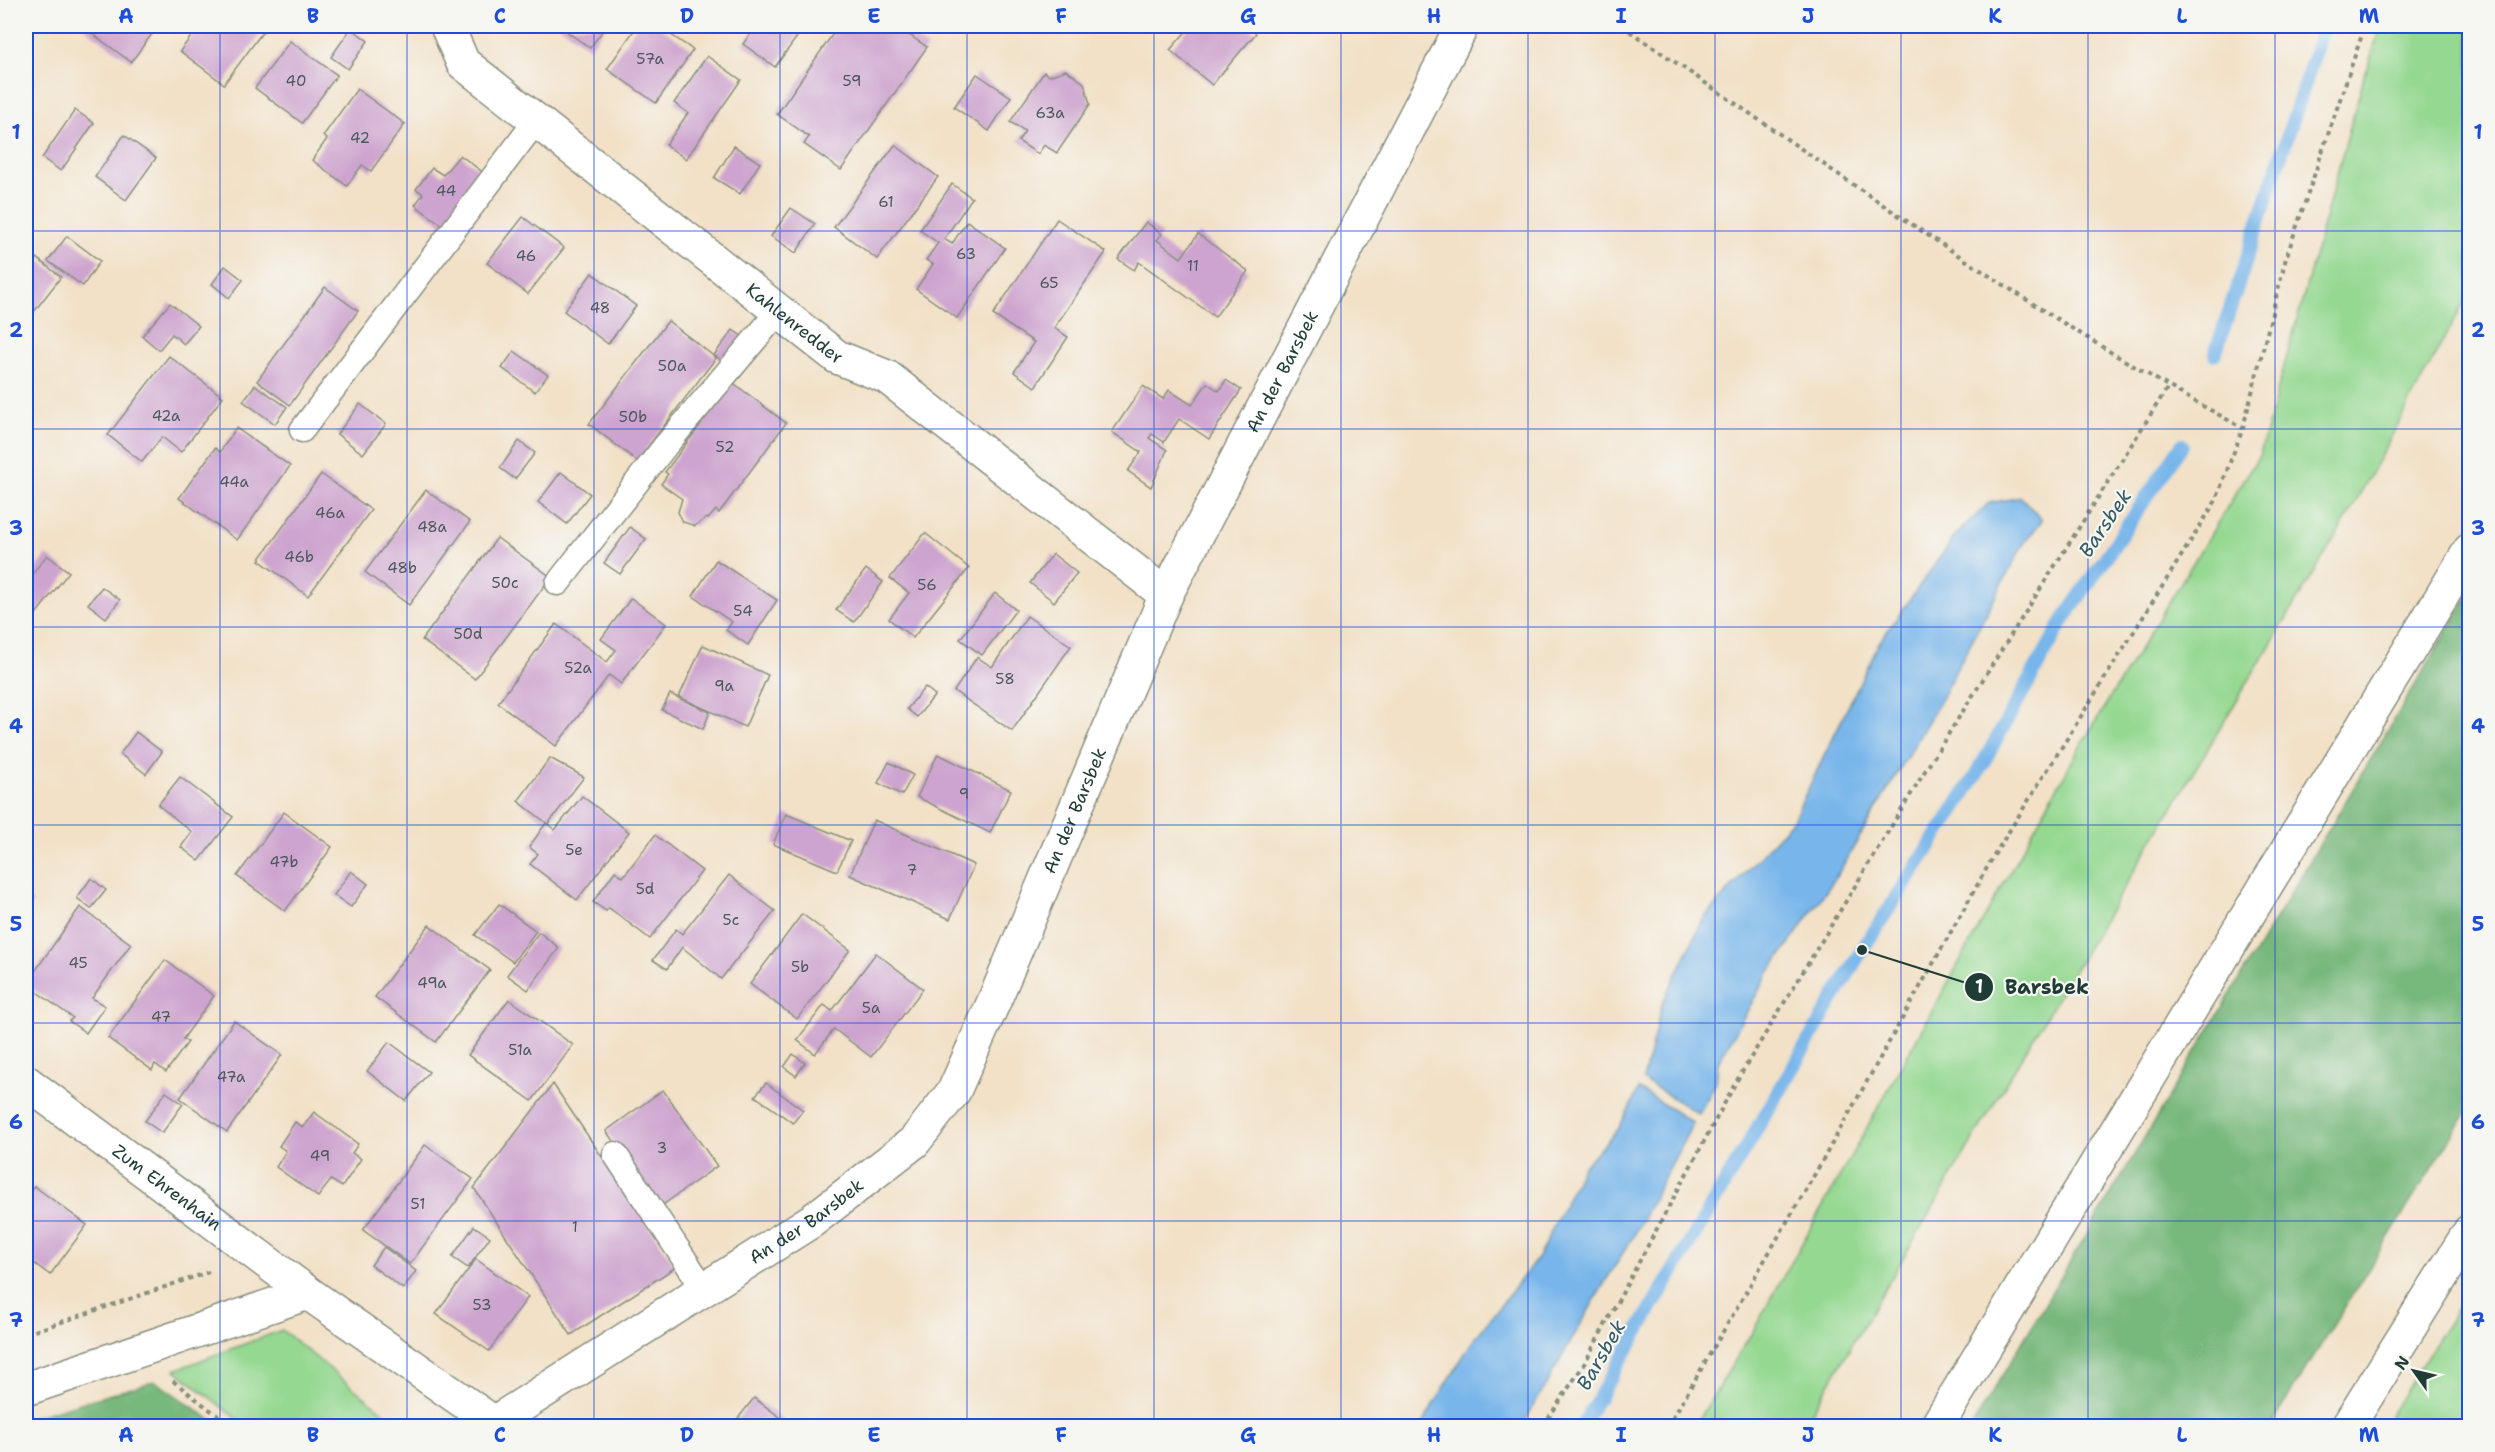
<svg xmlns="http://www.w3.org/2000/svg" width="2495" height="1452" font-family="'Shantell Sans',sans-serif">
  <style>
    .green { fill: #94d891; stroke: #5a8a62; stroke-width: 1.5 }
    .forest { fill: #77b87b; stroke: #4b7a58; stroke-width: 1.5 }
    .water { fill: #77b5ea; stroke: #4b798f; stroke-width: 1.5 }
    .lines { fill: none; stroke-linecap: round; stroke-linejoin: round }
    .stream { stroke: #77b5ea; stroke-width: 14 }
    .building { fill: #cda4cf }
    .service-casing { stroke: #888f7e; stroke-width: 27 }
    .minor-casing { stroke: #888f7e; stroke-width: 36 }
    .secondary-casing { stroke: #888f7e; stroke-width: 36 }
    .motorway-casing { stroke: #888f7e; stroke-width: 36 }
    .path { stroke: #888f7e; stroke-width: 4; stroke-dasharray: 4.5 4.5; stroke-linecap: butt }
    .service { stroke: #fff; stroke-width: 24 }
    .minor { stroke: #fff; stroke-width: 33 }
    .secondary { stroke: #fff; stroke-width: 33 }
    .motorway { stroke: #fff; stroke-width: 33 }
    .grid { fill: none; stroke: #1d4ed8; stroke-width: 1.5; stroke-opacity: 0.55 }
    .labels { text-anchor: middle; dominant-baseline: central; stroke-width: 4.5; stroke-linejoin: round; paint-order: stroke }
    .number-label { font-size: 15px; fill: #4a575b }
    .street-label { font-size: 18px; fill: #1f3d34; stroke: #f6f6f2 }
    .water-label { font-size: 20px; font-style: italic; fill: #355b62; stroke: #f6f6f2 }
    .leader { fill: none; stroke: #1f3d34; stroke-width: 2 }
    .callout-dot { fill: #1f3d34; stroke: #f6f6f2; stroke-width: 2 }
    .mark-label { font-size: 18px; text-anchor: middle; font-weight: bold; fill: #fff }
    .callout-label { font-size: 20px; text-anchor: middle; font-weight: bold; fill: #1f3d34; stroke: #f6f6f2; stroke-width: 4.5; stroke-linejoin: round; paint-order: stroke }
    .neatline { fill: none; stroke: #1d4ed8; stroke-width: 2 }
    .grid-label { font-size: 20px; text-anchor: middle; font-weight: bold; fill: #1d4ed8 }
  </style>
  <rect width="100%" height="100%" fill="#f6f6f2"/>
  <filter id="ink" filterUnits="userSpaceOnUse"><feTurbulence type="fractalNoise" baseFrequency=".0167" numOctaves="2"/><feDisplacementMap in="SourceGraphic" scale="12" xChannelSelector="R" yChannelSelector="G"/><feConvolveMatrix kernelMatrix="1 2 1 2 8 2 1 2 1" color-interpolation-filters="sRGB"/></filter>
  <filter id="wash" filterUnits="userSpaceOnUse"><feTurbulence type="fractalNoise" baseFrequency=".008" numOctaves="4" result="noise"/><feDisplacementMap in="SourceGraphic" scale="24" xChannelSelector="R" yChannelSelector="G"/><feGaussianBlur stdDeviation="1.35" result="paint"/><feColorMatrix in="noise" values="0 0 0 0 0 0 0 0 0 0 0 0 0 0 0 0 0 1.4 0 .05"/><feComposite in="paint" operator="in"/></filter>
  <g filter="url(#wash)">
    <rect width="100%" height="100%" fill="#f2e1c7"/>
    <!-- green -->
    <g class="green">
      <path d="M 2381,26 L 2469,26 L 2469,293 L 2348,516 L 2011,1075 L 1804,1426 L 1695,1426 L 1753,1331 L 2081,745 L 2260,454 L 2363,80 Z"/>
      <path d="M 2469,1289 L 2469,1426 L 2383,1426 Z"/>
      <path d="M 282,1330 L 400,1426 L 246,1426 L 175,1370 Z"/>
    </g>
    <!-- forest -->
    <g class="forest">
      <path d="M 2469,595 L 2469,1109 L 2270,1426 L 1972,1426 Z"/>
      <path d="M 155,1381 L 220,1426 L 26,1426 L 26,1419 Z"/>
    </g>
    <!-- water -->
    <g class="water">
      <path d="M 2021,497 L 2042,520 L 2023,545 L 1936,708 L 1836,877 L 1768,974 L 1718,1063 L 1716,1082 L 1699,1114 L 1643,1080 L 1662,1004 L 1704,918 L 1793,820 L 1879,643 L 1955,536 L 1989,503 Z"/>
      <path d="M 1639,1089 L 1693,1123 L 1636,1232 L 1608,1277 L 1522,1426 L 1421,1426 L 1470,1345 L 1539,1256 L 1582,1168 L 1619,1128 Z"/>
    </g>
    <g class="lines">
      <!-- stream -->
      <g class="stream">
        <path d="M 2215,354 L 2324,26"/>
        <path d="M 1582,1426 L 1862,950 L 1975,777 L 2064,619 L 2182,445"/>
      </g>
    </g>
    <g id="blocks">
      <!-- building -->
      <g class="building">
        <path d="M 82,26 L 158,26 L 131,62 Z"/>
        <path d="M 199,26 L 267,26 L 224,84 L 180,51 Z"/>
        <path d="M 559,26 L 606,26 L 590,48 Z"/>
        <path d="M 637,26 L 658,26 L 693,50 L 656,103 L 607,69 Z"/>
        <path d="M 756,26 L 805,26 L 775,67 L 743,44 Z"/>
        <path d="M 846,26 L 896,26 L 927,47 L 841,170 L 804,144 L 809,137 L 777,114 L 837,28 L 842,31 Z"/>
        <path d="M 1191,26 L 1247,26 L 1256,33 L 1212,85 L 1170,50 Z"/>
        <path d="M 351,28 L 368,41 L 348,69 L 331,57 Z"/>
        <path d="M 290,41 L 337,75 L 302,123 L 255,88 Z"/>
        <path d="M 707,56 L 741,80 L 686,159 L 666,145 L 688,113 L 674,103 Z"/>
        <path d="M 1066,70 L 1084,83 L 1090,104 L 1057,153 L 1044,145 L 1038,154 L 1018,141 L 1025,131 L 1010,122 L 1044,72 L 1049,76 Z"/>
        <path d="M 977,74 L 1011,97 L 989,131 L 954,107 Z"/>
        <path d="M 357,89 L 405,124 L 371,171 L 362,165 L 347,186 L 312,160 L 327,139 L 323,136 Z"/>
        <path d="M 75,110 L 94,123 L 61,171 L 42,158 Z"/>
        <path d="M 124,135 L 156,158 L 126,200 L 95,177 Z"/>
        <path d="M 895,145 L 938,177 L 877,259 L 834,227 Z"/>
        <path d="M 734,146 L 760,163 L 740,194 L 714,178 Z"/>
        <path d="M 460,155 L 485,174 L 445,227 L 415,205 L 423,194 L 416,189 L 432,168 L 443,175 Z"/>
        <path d="M 952,184 L 972,198 L 944,239 L 952,244 L 967,221 L 1005,248 L 957,318 L 916,289 L 933,264 L 926,260 L 938,243 L 920,230 Z"/>
        <path d="M 791,208 L 815,224 L 796,253 L 771,236 Z"/>
        <path d="M 523,217 L 564,248 L 528,294 L 487,263 Z"/>
        <path d="M 1057,219 L 1106,252 L 1054,328 L 1068,337 L 1035,387 L 1014,372 L 1034,342 L 993,315 Z"/>
        <path d="M 1146,222 L 1162,234 L 1157,240 L 1181,258 L 1198,234 L 1248,271 L 1215,317 L 1139,262 L 1134,270 L 1118,259 Z"/>
        <path d="M 67,236 L 100,261 L 83,286 L 48,261 Z"/>
        <path d="M 26,250 L 61,277 L 26,322 Z"/>
        <path d="M 225,266 L 243,280 L 229,298 L 212,284 Z"/>
        <path d="M 592,273 L 636,306 L 608,344 L 564,311 Z"/>
        <path d="M 325,287 L 358,311 L 290,405 L 257,381 Z"/>
        <path d="M 170,303 L 199,326 L 184,344 L 172,334 L 159,350 L 142,336 Z"/>
        <path d="M 668,321 L 716,358 L 637,461 L 589,424 Z"/>
        <path d="M 733,330 L 746,339 L 728,365 L 714,355 Z"/>
        <path d="M 514,351 L 548,375 L 535,392 L 502,368 Z"/>
        <path d="M 169,356 L 223,397 L 181,452 L 162,437 L 142,462 L 108,435 Z"/>
        <path d="M 1226,380 L 1241,390 L 1209,439 L 1179,419 L 1164,442 L 1152,434 L 1149,438 L 1167,450 L 1151,487 L 1128,471 L 1141,452 L 1112,432 L 1143,386 L 1163,399 L 1169,390 L 1192,405 L 1207,383 L 1219,391 Z"/>
        <path d="M 732,382 L 786,423 L 719,513 L 716,510 L 708,519 L 706,518 L 695,526 L 683,522 L 678,512 L 682,499 L 661,484 L 668,474 L 665,472 Z"/>
        <path d="M 255,385 L 287,407 L 275,424 L 243,401 Z"/>
        <path d="M 360,404 L 386,424 L 363,454 L 337,434 Z"/>
        <path d="M 236,428 L 290,466 L 237,540 L 179,498 L 215,448 L 220,452 Z"/>
        <path d="M 519,441 L 535,453 L 515,479 L 500,468 Z"/>
        <path d="M 561,472 L 590,494 L 567,524 L 538,502 Z"/>
        <path d="M 321,474 L 371,510 L 308,596 L 259,560 Z"/>
        <path d="M 426,490 L 470,522 L 409,605 L 365,572 Z"/>
        <path d="M 630,527 L 646,539 L 620,574 L 604,563 Z"/>
        <path d="M 925,533 L 969,568 L 913,638 L 889,619 L 909,593 L 890,578 Z"/>
        <path d="M 497,538 L 551,577 L 475,679 L 422,640 Z"/>
        <path d="M 1053,554 L 1077,573 L 1054,602 L 1030,583 Z"/>
        <path d="M 47,555 L 69,572 L 32,619 L 26,615 L 26,582 Z"/>
        <path d="M 716,560 L 777,600 L 748,645 L 726,630 L 732,622 L 693,596 Z"/>
        <path d="M 866,569 L 883,582 L 854,622 L 836,610 Z"/>
        <path d="M 102,587 L 120,600 L 106,618 L 88,604 Z"/>
        <path d="M 995,593 L 1016,610 L 982,655 L 960,639 Z"/>
        <path d="M 631,598 L 666,624 L 621,684 L 609,675 L 556,746 L 498,703 L 556,624 L 607,662 L 616,650 L 601,639 Z"/>
        <path d="M 1027,616 L 1071,646 L 1012,731 L 954,691 L 977,657 L 992,667 Z"/>
        <path d="M 703,645 L 768,675 L 745,727 L 679,697 Z"/>
        <path d="M 925,687 L 935,695 L 917,717 L 907,709 Z"/>
        <path d="M 670,694 L 710,712 L 703,729 L 662,710 Z"/>
        <path d="M 136,732 L 162,752 L 146,774 L 120,754 Z"/>
        <path d="M 938,754 L 1011,790 L 990,833 L 917,797 Z"/>
        <path d="M 550,758 L 584,777 L 548,824 L 518,801 Z"/>
        <path d="M 889,762 L 913,775 L 902,795 L 878,783 Z"/>
        <path d="M 180,777 L 233,817 L 199,861 L 181,847 L 192,832 L 158,805 Z"/>
        <path d="M 582,796 L 629,832 L 577,900 L 530,864 L 538,854 L 529,847 L 546,823 L 555,830 Z"/>
        <path d="M 284,812 L 332,847 L 285,911 L 237,876 Z"/>
        <path d="M 786,814 L 851,841 L 837,871 L 773,844 Z"/>
        <path d="M 874,820 L 974,865 L 950,919 L 850,875 Z"/>
        <path d="M 655,835 L 702,871 L 650,939 L 609,908 L 606,911 L 593,902 L 615,871 L 623,877 Z"/>
        <path d="M 351,871 L 368,884 L 351,907 L 334,895 Z"/>
        <path d="M 729,875 L 775,911 L 721,979 L 682,947 L 667,969 L 653,960 L 676,929 L 682,934 Z"/>
        <path d="M 91,878 L 106,890 L 91,909 L 77,898 Z"/>
        <path d="M 26,897 L 33,902 L 26,914 Z"/>
        <path d="M 499,904 L 536,931 L 513,962 L 475,935 Z"/>
        <path d="M 80,907 L 131,944 L 92,998 L 105,1006 L 86,1033 L 69,1021 L 73,1018 L 26,984 Z"/>
        <path d="M 802,914 L 850,950 L 797,1019 L 750,984 Z"/>
        <path d="M 429,925 L 490,970 L 436,1042 L 375,997 Z"/>
        <path d="M 539,932 L 559,948 L 528,990 L 507,975 Z"/>
        <path d="M 876,953 L 923,989 L 871,1057 L 834,1029 L 815,1054 L 797,1040 L 824,1005 L 832,1011 Z"/>
        <path d="M 165,960 L 214,996 L 183,1039 L 188,1042 L 166,1072 L 155,1064 L 152,1070 L 108,1038 Z"/>
        <path d="M 509,999 L 573,1045 L 532,1101 L 468,1055 Z"/>
        <path d="M 234,1021 L 282,1055 L 227,1132 L 180,1098 Z"/>
        <path d="M 389,1042 L 429,1072 L 406,1101 L 367,1071 Z"/>
        <path d="M 793,1054 L 805,1063 L 796,1076 L 784,1067 Z"/>
        <path d="M 766,1083 L 803,1110 L 793,1123 L 755,1096 Z"/>
        <path d="M 553,1084 L 676,1267 L 571,1335 L 474,1188 Z"/>
        <path d="M 663,1090 L 717,1166 L 660,1207 L 606,1131 Z"/>
        <path d="M 166,1092 L 183,1104 L 162,1133 L 145,1121 Z"/>
        <path d="M 314,1112 L 358,1144 L 352,1153 L 361,1159 L 342,1187 L 331,1180 L 318,1197 L 276,1167 L 286,1151 L 279,1146 L 295,1122 L 303,1127 Z"/>
        <path d="M 425,1145 L 473,1179 L 410,1264 L 363,1230 Z"/>
        <path d="M 34,1186 L 87,1225 L 50,1275 L 26,1257 L 26,1198 Z"/>
        <path d="M 474,1226 L 490,1237 L 468,1268 L 452,1257 Z"/>
        <path d="M 384,1247 L 416,1271 L 403,1289 L 371,1265 Z"/>
        <path d="M 476,1259 L 528,1297 L 489,1351 L 436,1314 Z"/>
        <path d="M 754,1398 L 792,1426 L 732,1426 Z"/>
      </g>
    </g>
  </g>
  <g filter="url(#ink)">
    <use href="#blocks" fill-opacity="0" stroke="#888f7e" stroke-width="1.5"/>
    <g class="lines">
      <!-- service casing -->
      <g class="service-casing">
        <g id="service">
          <path d="M 302,430 L 536,121"/>
          <path d="M 558,583 L 666,445 L 779,311"/>
          <path d="M 615,1154 L 704,1289"/>
        </g>
      </g>
      <!-- minor casing -->
      <g class="minor-casing">
        <g id="minor">
          <path id="s1" d="M 447,26 L 463,63 L 837,357 L 887,377 L 1166,595"/>
          <path id="s2" d="M 26,1082 L 308,1293 L 494,1423 L 813,1220 L 914,1142 L 954,1091 L 995,999 L 1166,595 L 1462,26"/>
          <path d="M 26,1389 L 308,1293"/>
        </g>
      </g>
      <!-- secondary casing -->
      <g class="secondary-casing">
        <path id="secondary" d="M 1937,1426 L 2470,550"/>
      </g>
      <!-- motorway casing -->
      <g class="motorway-casing">
        <path id="motorway" d="M 2348,1426 L 2470,1231"/>
      </g>
      <!-- path -->
      <g class="path">
        <path d="M 1622,26 C 1826,164 2026,311 2243,428"/>
        <path d="M 26,1334 L 212,1271"/>
        <path d="M 173,1381 L 231,1426"/>
        <path d="M 1543,1426 L 1583,1366 L 1736,1082 L 1925,771 L 2168,387"/>
        <path d="M 1668,1426 L 1816,1172 L 1993,857 L 2215,502 L 2243,428 L 2286,258 L 2365,26"/>
      </g>
      <!-- service -->
      <use href="#service" class="service"/>
      <!-- minor -->
      <use href="#minor" class="minor"/>
      <!-- secondary -->
      <use href="#secondary" class="secondary"/>
      <!-- motorway -->
      <use href="#motorway" class="motorway"/>
    </g>
  </g>
  <!-- grid -->
  <path class="grid" d="M 220,26 L 220,1426M 407,26 L 407,1426M 594,26 L 594,1426M 780,26 L 780,1426M 967,26 L 967,1426M 1154,26 L 1154,1426M 1341,26 L 1341,1426M 1528,26 L 1528,1426M 1715,26 L 1715,1426M 1901,26 L 1901,1426M 2088,26 L 2088,1426M 2275,26 L 2275,1426M 26,231 L 2470,231M 26,429 L 2470,429M 26,627 L 2470,627M 26,825 L 2470,825M 26,1023 L 2470,1023M 26,1221 L 2470,1221"/>
  <g class="labels">
    <!-- number labels -->
    <g class="number-label">
      <text x="650" y="59">57a</text>
      <text x="296" y="81">40</text>
      <text x="852" y="81">59</text>
      <text x="1050" y="113">63a</text>
      <text x="360" y="138">42</text>
      <text x="446" y="191">44</text>
      <text x="886" y="202">61</text>
      <text x="966" y="254">63</text>
      <text x="526" y="256">46</text>
      <text x="1193" y="266">11</text>
      <text x="1049" y="283">65</text>
      <text x="600" y="308">48</text>
      <text x="672" y="366">50a</text>
      <text x="166" y="416">42a</text>
      <text x="633" y="417">50b</text>
      <text x="725" y="447">52</text>
      <text x="234" y="482">44a</text>
      <text x="330" y="513">46a</text>
      <text x="432" y="527">48a</text>
      <text x="299" y="557">46b</text>
      <text x="402" y="568">48b</text>
      <text x="505" y="583">50c</text>
      <text x="927" y="585">56</text>
      <text x="743" y="611">54</text>
      <text x="468" y="634">50d</text>
      <text x="578" y="668">52a</text>
      <text x="1005" y="679">58</text>
      <text x="724" y="686">9a</text>
      <text x="964" y="794">9</text>
      <text x="574" y="850">5e</text>
      <text x="284" y="862">47b</text>
      <text x="912" y="870">7</text>
      <text x="645" y="889">5d</text>
      <text x="731" y="920">5c</text>
      <text x="78" y="963">45</text>
      <text x="800" y="967">5b</text>
      <text x="432" y="983">49a</text>
      <text x="871" y="1008">5a</text>
      <text x="161" y="1017">47</text>
      <text x="520" y="1050">51a</text>
      <text x="231" y="1077">47a</text>
      <text x="662" y="1148">3</text>
      <text x="320" y="1156">49</text>
      <text x="418" y="1204">51</text>
      <text x="575" y="1227">1</text>
      <text x="482" y="1305">53</text>
    </g>
    <!-- street labels -->
    <g class="street-label">
      <text stroke="none"><textPath href="#s1" startOffset="462">Kahlenredder</textPath></text>
      <text stroke="none"><textPath href="#s2" startOffset="1941">An der Barsbek</textPath></text>
      <text stroke="none"><textPath href="#s2" startOffset="1455">An der Barsbek</textPath></text>
      <text stroke="none"><textPath href="#s2" startOffset="176">Zum Ehrenhain</textPath></text>
      <text stroke="none"><textPath href="#s2" startOffset="951">An der Barsbek</textPath></text>
    </g>
    <!-- water labels -->
    <g class="water-label">
      <text transform="translate(2105 523) rotate(-56)">Barsbek</text>
      <text transform="translate(1601 1355) rotate(-60)">Barsbek</text>
    </g>
  </g>
  <!-- callouts -->
  <path class="leader" d="M1862 950L1979 987"/>
  <g class="callout-dot">
    <circle cx="1862" cy="950" r="6"/>
    <circle cx="1979" cy="987" r="15"/>
  </g>
  <g class="mark-label">
    <text x="1979" y="993">1</text>
  </g>
  <g class="callout-label">
    <text x="2047" y="994">Barsbek</text>
  </g>
  <!-- margin -->
  <rect width="2495" height="1452" fill="none" stroke="#f6f6f2" stroke-width="66"/>
  <!-- north arrow -->
  <g transform="translate(2414 1371) rotate(304)" stroke="#f6f6f2" stroke-width="4.5" paint-order="stroke">
  <path d="M0-4.5L10 22L0 15L-10 22Z" fill="#1f3d34"/>
  <text y="-9" font-size="16" font-weight="bold" text-anchor="middle" fill="#1f3d34">N</text>
  </g>
  <rect x="33" y="33" width="2429" height="1386" class="neatline"/>
  <g class="grid-label">
    <text x="126" y="23">A</text>
    <text x="313" y="23">B</text>
    <text x="500" y="23">C</text>
    <text x="687" y="23">D</text>
    <text x="874" y="23">E</text>
    <text x="1061" y="23">F</text>
    <text x="1248" y="23">G</text>
    <text x="1434" y="23">H</text>
    <text x="1621" y="23">I</text>
    <text x="1808" y="23">J</text>
    <text x="1995" y="23">K</text>
    <text x="2182" y="23">L</text>
    <text x="2369" y="23">M</text>
    <text x="16" y="139">1</text>
    <text x="2478" y="139">1</text>
    <text x="16" y="337">2</text>
    <text x="2478" y="337">2</text>
    <text x="16" y="535">3</text>
    <text x="2478" y="535">3</text>
    <text x="16" y="733">4</text>
    <text x="2478" y="733">4</text>
    <text x="16" y="931">5</text>
    <text x="2478" y="931">5</text>
    <text x="16" y="1129">6</text>
    <text x="2478" y="1129">6</text>
    <text x="16" y="1327">7</text>
    <text x="2478" y="1327">7</text>
    <text x="126" y="1442">A</text>
    <text x="313" y="1442">B</text>
    <text x="500" y="1442">C</text>
    <text x="687" y="1442">D</text>
    <text x="874" y="1442">E</text>
    <text x="1061" y="1442">F</text>
    <text x="1248" y="1442">G</text>
    <text x="1434" y="1442">H</text>
    <text x="1621" y="1442">I</text>
    <text x="1808" y="1442">J</text>
    <text x="1995" y="1442">K</text>
    <text x="2182" y="1442">L</text>
    <text x="2369" y="1442">M</text>
  </g>
</svg>
